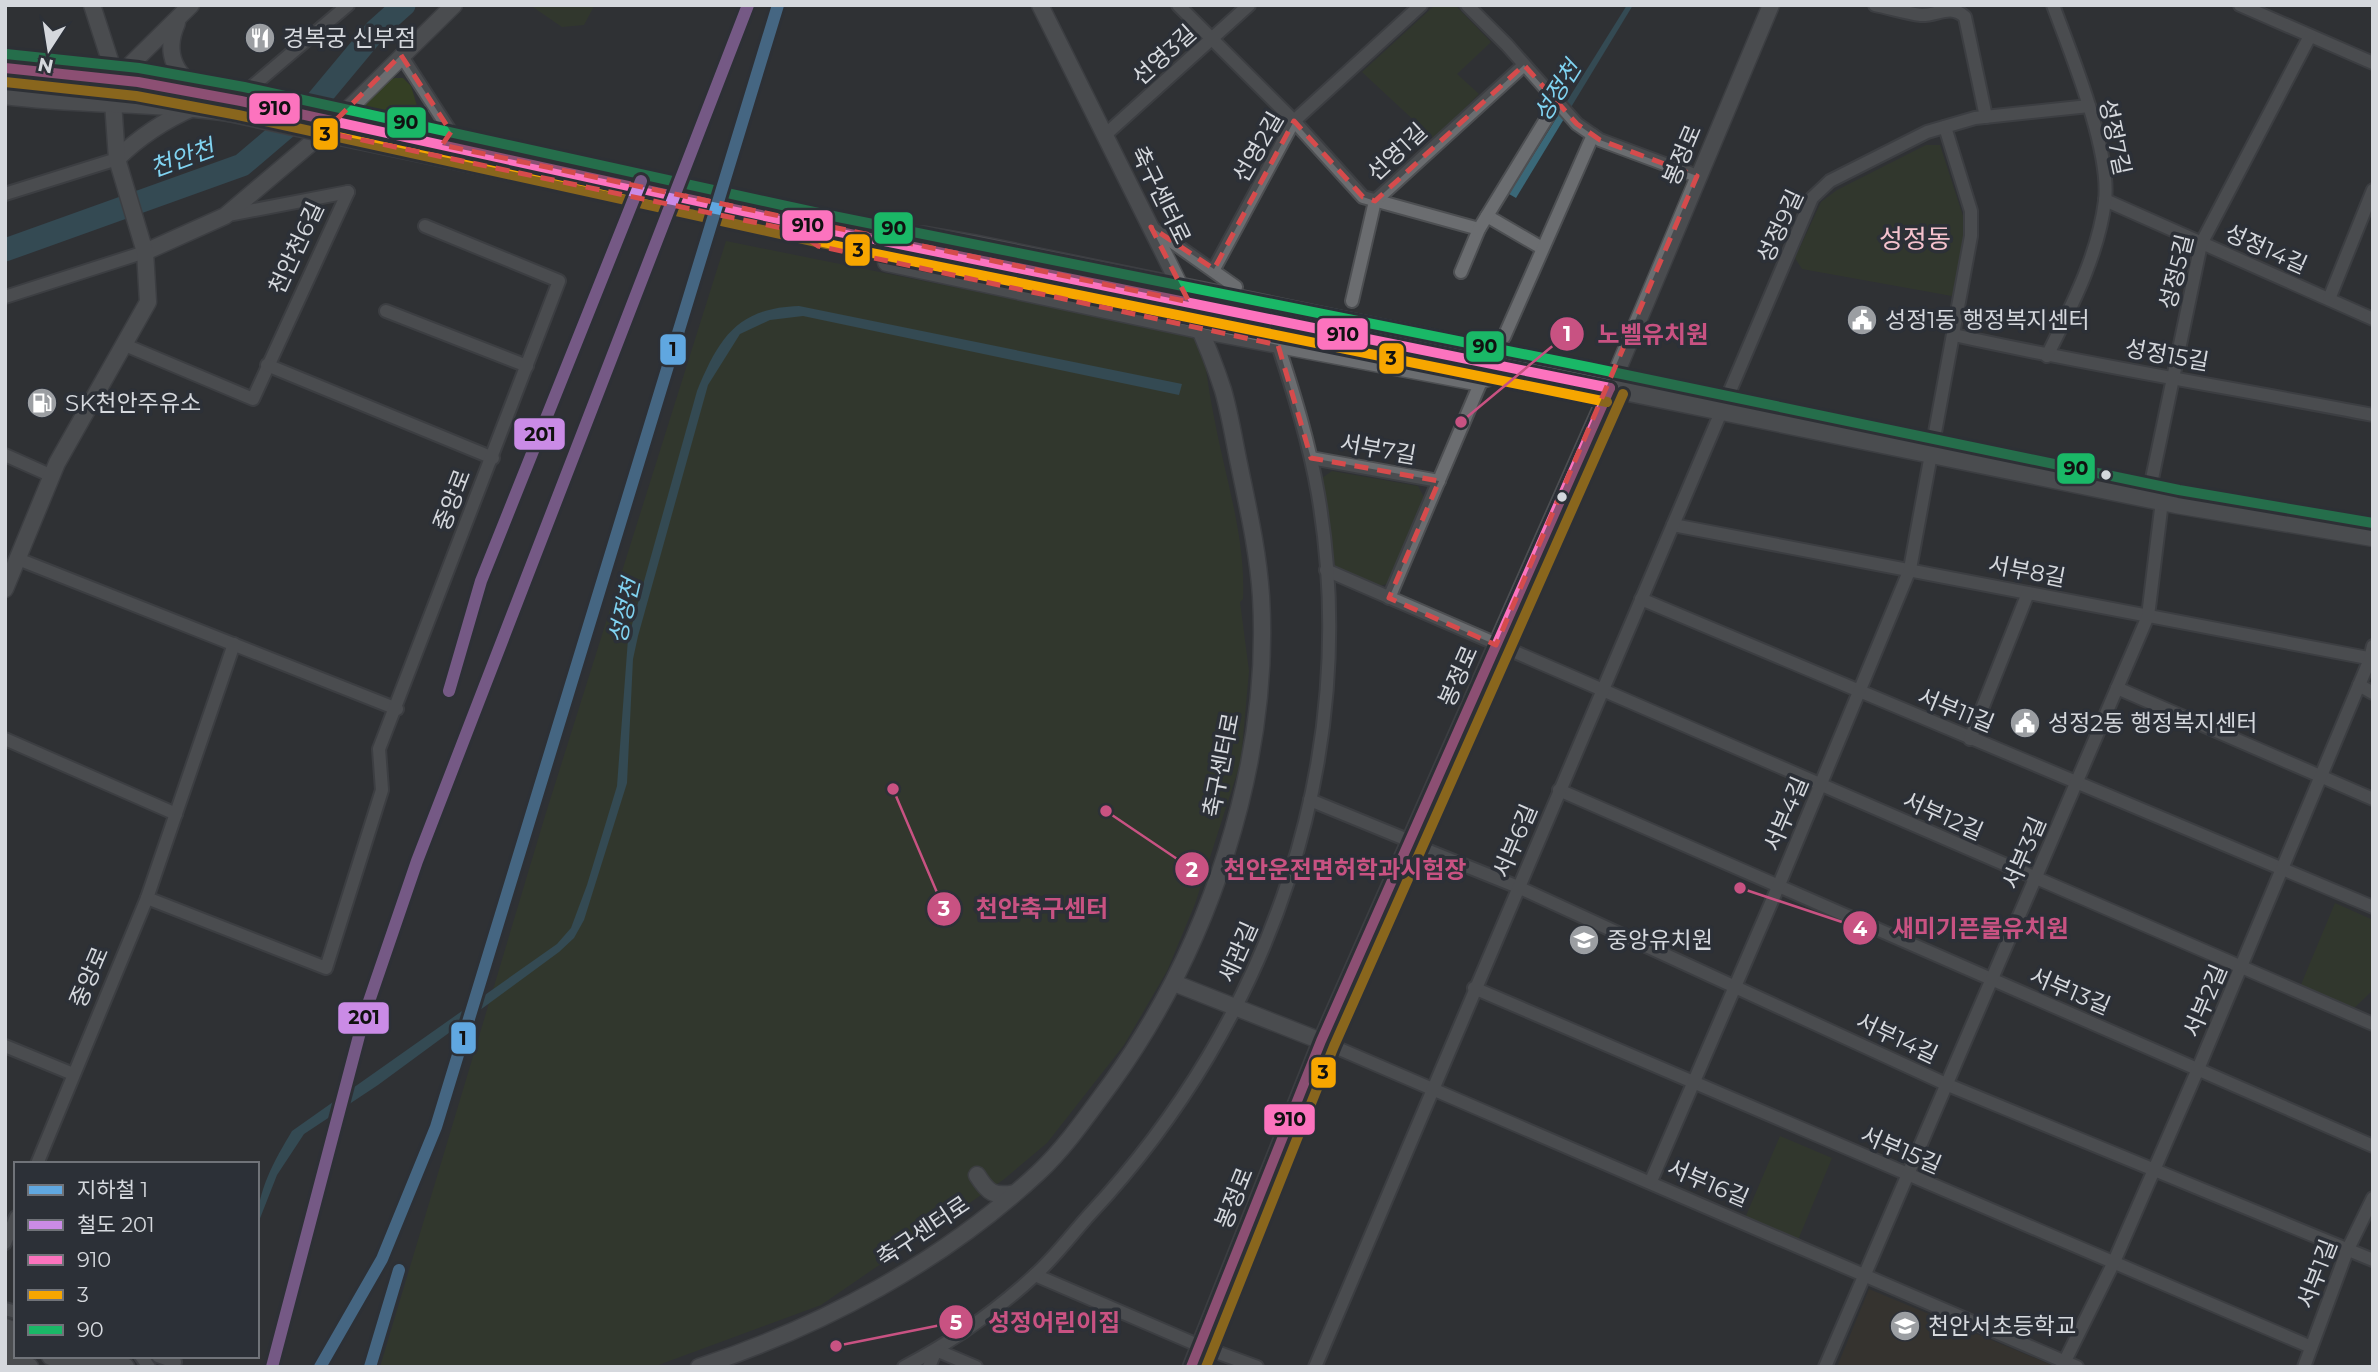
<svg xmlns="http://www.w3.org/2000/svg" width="2378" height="1372" font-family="Montserrat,'Noto Sans KR',sans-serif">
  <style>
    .education { fill: #3d3628 }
    .green { fill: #343f24 }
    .water { fill: #3a6878 }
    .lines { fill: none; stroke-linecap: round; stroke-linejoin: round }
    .river { stroke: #3a6878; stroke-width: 23 }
    .minor-casing { stroke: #4d4f52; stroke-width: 16 }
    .tertiary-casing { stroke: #4d4f52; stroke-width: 19 }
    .secondary-casing { stroke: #4d4f52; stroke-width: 21 }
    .minor { stroke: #6b6d70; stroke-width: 12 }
    .tertiary { stroke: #6b6d70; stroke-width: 16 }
    .secondary { stroke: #6b6d70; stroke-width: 18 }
    .secondary-bridge-casing { stroke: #4d4f52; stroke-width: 21; stroke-linecap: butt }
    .secondary-bridge { stroke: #6b6d70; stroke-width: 18 }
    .bus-1-casing { stroke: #2c3037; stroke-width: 16 }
    .bus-2-casing { stroke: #2c3037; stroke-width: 16 }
    .bus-3-casing { stroke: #2c3037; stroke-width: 16 }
    .bus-1 { stroke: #fc73be; stroke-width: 10 }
    .bus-2 { stroke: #f7a600; stroke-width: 10 }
    .bus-3 { stroke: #1ab867; stroke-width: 10 }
    .rail-1-casing { stroke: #2c3037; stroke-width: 18 }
    .rail-1 { stroke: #ca8be6; stroke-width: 12 }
    .metro-1-casing { stroke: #2c3037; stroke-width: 18 }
    .metro-1 { stroke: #60a7e0; stroke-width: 12 }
    .marked { fill: none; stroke: #d64b4c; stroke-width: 5; stroke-dasharray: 14 9; stroke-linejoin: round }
    .bus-dot { fill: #d5d8dd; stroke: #2c3037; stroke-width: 2.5 }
    .labels { text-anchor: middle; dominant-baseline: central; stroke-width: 7; stroke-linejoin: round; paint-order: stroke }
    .poi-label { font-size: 23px; fill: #d5d8dd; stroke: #2c3037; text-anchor: start }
    .street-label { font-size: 23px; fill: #d5d8dd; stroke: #2c3037 }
    .water-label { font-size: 24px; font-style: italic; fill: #80d3f1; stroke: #2c3037 }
    .quarter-label { font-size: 26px; fill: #f5c2cd; stroke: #2c3037 }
    .leader { fill: none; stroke: #c85282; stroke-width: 2.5 }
    .callout-dot { fill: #c85282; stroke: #2c3037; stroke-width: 2.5 }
    .mark-label { font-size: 21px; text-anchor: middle; font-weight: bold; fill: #fff }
    .callout-label { font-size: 24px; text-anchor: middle; font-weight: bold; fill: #c85282; stroke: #2c3037; stroke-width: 7; stroke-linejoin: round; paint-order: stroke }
    .line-badge { stroke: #2c3037; stroke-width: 2.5 }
    .pale-badge-label { font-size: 19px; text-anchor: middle; font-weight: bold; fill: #111 }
  </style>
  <rect width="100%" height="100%" fill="#2f3134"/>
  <!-- education -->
  <path class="education" d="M 1869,1289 L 2054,1366 L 1837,1367 Z"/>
  <!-- green -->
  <g class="green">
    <path d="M 530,5 L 593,5 L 593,8 L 584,25 L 562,27 Z"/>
    <path d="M 1435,5 L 1455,5 L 1491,42 L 1457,74 L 1479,94 L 1434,139 L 1362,72 Z"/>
    <path d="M 395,78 L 403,78 L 411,86 L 425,132 L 417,134 L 354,119 L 352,116 L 386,81 Z"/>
    <path d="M 1926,145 L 1940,145 L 1964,219 L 1963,247 L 1952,296 L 1802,269 L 1795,258 L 1821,202 L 1837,190 Z"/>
    <path d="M 726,241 L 1202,337 C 1205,362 1208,387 1213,412 C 1224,474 1246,536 1243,599 L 1240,602 L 1249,671 L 1241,761 L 1195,904 L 1167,971 L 1124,1045 L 1047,1143 L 1003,1180 L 821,1305 L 653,1367 L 380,1367 L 545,816 Z"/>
    <path d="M 1332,471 L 1418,486 L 1425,499 L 1387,584 L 1379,586 L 1337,570 L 1335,566 L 1322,478 Z"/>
    <path d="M 2335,903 L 2373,920 L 2373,990 L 2352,1010 L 2300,987 Z"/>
    <path d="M 1780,1136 L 1832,1158 L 1798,1240 L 1745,1218 Z"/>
  </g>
  <!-- water -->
  <g class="water">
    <path d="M 1627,5 L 1633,5 L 1516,198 L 1509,194 Z"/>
    <path d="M 799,306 L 1182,384 L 1179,395 L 803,316 L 770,320 L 740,334 L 708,385 L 638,636 L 633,659 L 627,783 L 584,920 L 574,938 L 559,952 L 378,1085 L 304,1134 L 277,1175 L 257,1226 C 257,1191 274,1161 292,1131 L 557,944 L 571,928 L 587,885 L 617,786 L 628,639 L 697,391 C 719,338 737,308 799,306 Z"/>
  </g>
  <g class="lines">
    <!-- river -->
    <path class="river" d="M 5,250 L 242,165 L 316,102 L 376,30 L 404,5"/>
    <!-- minor casing -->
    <g class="minor-casing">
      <g id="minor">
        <path d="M 1178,5 L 1294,121 L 1363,197 L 1479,229"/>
        <path d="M 1467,5 L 1507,45 L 1577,124 L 1600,140 L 1697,176"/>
        <path d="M 1875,5 C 1890,8 1906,13 1921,15 C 1937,16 1950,3 1965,17 L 1986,117"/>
        <path d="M 2240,5 L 2373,63"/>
        <path d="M 401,55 L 456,140 L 469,151"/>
        <path d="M 235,101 L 348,5"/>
        <path d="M 1105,135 L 1249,5"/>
        <path d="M 437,143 L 451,132"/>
        <path d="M 5,194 L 117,159"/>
        <path d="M 2105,200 L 2373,319"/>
        <path d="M 228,215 L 348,192"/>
        <path d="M 1487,216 L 1542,248"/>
        <path d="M 1151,227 L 1236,287"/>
        <path d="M 1214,269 L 1294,121 L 1421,5"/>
        <path d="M 1461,272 L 1479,229 L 1556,103"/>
        <path d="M 5,297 L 145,252"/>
        <path d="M 2329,299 L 2373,190"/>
        <path d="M 1352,301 L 1375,201 L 1524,65"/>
        <path d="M 386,311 L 527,366"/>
        <path d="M 1954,335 C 2093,366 2233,388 2373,415"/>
        <path d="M 1504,337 L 1593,135"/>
        <path d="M 125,345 L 253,399 L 348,192"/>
        <path d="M 2047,356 C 2071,307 2098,256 2105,201 C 2111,150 2071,54 2053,5"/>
        <path d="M 267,365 L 493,458"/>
        <path d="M 5,455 L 52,476"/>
        <path d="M 1311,458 L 1439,481"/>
        <path d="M 2148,498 L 2201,244 L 2310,36"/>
        <path d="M 1673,525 L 2373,659"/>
        <path d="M 18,559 L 397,709"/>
        <path d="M 1326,570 L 2373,1024"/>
        <path d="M 1389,598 L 1482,379"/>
        <path d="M 1641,599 L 2373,907"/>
        <path d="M 2359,685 L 2373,693"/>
        <path d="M 2117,688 L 2373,799"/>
        <path d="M 5,739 L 176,814"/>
        <path d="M 1970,739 L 2028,593"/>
        <path d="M 1559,790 L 2373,1146"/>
        <path d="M 1310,800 L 1410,841"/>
        <path d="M 1409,843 L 1518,887 L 1948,1085 L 2373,1260"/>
        <path d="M 147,898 L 326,968 L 382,790 L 379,749 L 559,281 L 425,226"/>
        <path d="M 1474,988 L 2311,1347"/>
        <path d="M 1321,1041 L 2077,1367"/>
        <path d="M 5,1046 L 73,1074"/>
        <path d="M 37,1164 L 147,898 L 234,644"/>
        <path d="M 1651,1181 L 1778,887 L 1910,569 L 1971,236 L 1971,211 L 1945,127"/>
        <path d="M 5,1243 L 16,1217"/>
        <path d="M 1035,1275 L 1200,1346 L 1257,1367"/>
        <path d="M 5,1309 L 16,1312"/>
        <path d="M 141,1356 L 149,1367"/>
        <path d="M 158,1356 L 175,1362 L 173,1367"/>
        <path d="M 904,1367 C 950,1343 996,1311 1035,1275 C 1055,1257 1072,1234 1090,1214 C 1270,1021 1363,757 1318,494 C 1309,442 1294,394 1278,345"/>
        <path d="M 929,1367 L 936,1350 L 976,1367"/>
        <path d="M 1315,1367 L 1812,198 L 1830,181 L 1927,132 L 1975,118 L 2089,106"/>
        <path d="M 1825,1367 L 2148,616 L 2162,501"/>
        <path d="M 2062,1367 L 2113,1264 L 2198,1069 L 2370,659 L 2373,646"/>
        <path d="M 2304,1367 L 2347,1251 L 2373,1198"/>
      </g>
    </g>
    <!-- tertiary casing -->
    <g class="tertiary-casing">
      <g id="tertiary">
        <path d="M 177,23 C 163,54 176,79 206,92"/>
        <path d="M 116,79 L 191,5"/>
        <path d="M 117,159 C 140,136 165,120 195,107"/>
        <path d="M 145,252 L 225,216 L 329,128 L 454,5"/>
        <path d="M 5,589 L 57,463 L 148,302 L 145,252 L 117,159 L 113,102 L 116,79 L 92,5"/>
        <path d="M 1174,983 L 1321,1041"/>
        <path d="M 977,1175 C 988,1193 994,1197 1015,1193"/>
        <path d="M 699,1367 C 823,1326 942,1262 1038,1173 C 1066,1147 1089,1113 1112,1082 C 1209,947 1271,764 1261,596 C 1258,551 1248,508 1239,464 C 1234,440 1230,414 1223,390 C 1205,334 1178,282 1152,230 C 1115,155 1078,80 1040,5"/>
        <path d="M 1191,1367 L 1321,1041 L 1610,388 L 1771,5"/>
      </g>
    </g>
    <!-- secondary casing -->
    <g class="secondary-casing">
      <g id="secondary">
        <path d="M 5,68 L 138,82 L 241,101"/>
        <path d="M 5,95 C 80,105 154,101 229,112"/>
        <path d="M 356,126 L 404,137"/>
        <path d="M 340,136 L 1150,305"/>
        <path d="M 831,229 L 926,236 L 973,244 L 1457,344"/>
        <path d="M 887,262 L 1199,329 L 1475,381 L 1491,376"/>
        <path d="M 1229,310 L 2176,504 L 2373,537"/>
        <path d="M 1482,374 L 1551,386"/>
        <path d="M 5,1328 L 16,1332"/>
        <path d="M 5,1342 L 16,1345"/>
        <path d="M 51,1356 L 84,1367"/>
        <path d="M 92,1356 L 125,1367"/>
        <path d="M 5,1359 L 29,1367"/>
      </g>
    </g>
    <!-- minor -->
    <use href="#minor" class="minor"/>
    <!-- tertiary -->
    <use href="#tertiary" class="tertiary"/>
    <!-- secondary -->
    <use href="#secondary" class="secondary"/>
    <!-- secondary-bridge casing -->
    <g class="secondary-bridge-casing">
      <g id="secondary-bridge">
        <path d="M 241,101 L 356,126"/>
        <path d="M 229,112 L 340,136"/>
        <path d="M 1150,305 L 1232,323"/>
      </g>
    </g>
    <!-- secondary-bridge -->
    <use href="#secondary-bridge" class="secondary-bridge"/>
    <!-- bus-1 casing -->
    <g class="bus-1-casing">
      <g id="bus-1">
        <path d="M 5,68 L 138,82 L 241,101 L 820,228 L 1610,388"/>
        <path d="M 1191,1367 L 1321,1041 L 1610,388"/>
      </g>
    </g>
    <!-- bus-2 casing -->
    <g class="bus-2-casing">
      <g id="bus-2">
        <path d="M 5,82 L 136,96 L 238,115 L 817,242 L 1607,402"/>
        <path d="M 1206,1367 L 1334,1046 L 1623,394"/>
      </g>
    </g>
    <!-- bus-3 casing -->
    <g class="bus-3-casing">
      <path id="bus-3" d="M 6,54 L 139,68 L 244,87 L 823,214 L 1588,367 L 2179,490 L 2373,523"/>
    </g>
    <!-- bus-1 -->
    <use href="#bus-1" class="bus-1"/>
    <!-- bus-2 -->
    <use href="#bus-2" class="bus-2"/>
    <!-- bus-3 -->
    <use href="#bus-3" class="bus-3"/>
    <!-- rail-1 casing -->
    <g class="rail-1-casing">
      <g id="rail-1">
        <path d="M 449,691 L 481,581 L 641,181"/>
        <path d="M 272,1367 L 365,1013 L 417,861 L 748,5"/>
      </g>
    </g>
    <!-- rail-1 -->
    <use href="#rail-1" class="rail-1"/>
    <!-- metro-1 casing -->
    <g class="metro-1-casing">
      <g id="metro-1">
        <path d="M 320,1367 L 382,1259 L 436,1127 L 778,5"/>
        <path d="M 370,1367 L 399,1270"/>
      </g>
    </g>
    <!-- metro-1 -->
    <use href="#metro-1" class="metro-1"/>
  </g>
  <!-- marked area -->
  <path d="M0 0H2378V1372H0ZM 401,55 L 451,132 L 442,145 L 1189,302 L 1151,227 L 1214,269 L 1294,121 L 1363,197 L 1375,201 L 1524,65 L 1577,124 L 1600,140 L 1697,176 L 1496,645 L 1389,598 L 1439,481 L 1311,458 L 1278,345 L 818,246 L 796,231 L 324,132 Z" fill="#2f3134" fill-opacity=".55" fill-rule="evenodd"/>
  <path class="marked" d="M 401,55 L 451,132 L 442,145 L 1189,302 L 1151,227 L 1214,269 L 1294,121 L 1363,197 L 1375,201 L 1524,65 L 1577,124 L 1600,140 L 1697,176 L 1496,645 L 1389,598 L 1439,481 L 1311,458 L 1278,345 L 818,246 L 796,231 L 324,132 Z"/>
  <!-- icons -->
  <defs>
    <g id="restaurant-disc" transform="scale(1.575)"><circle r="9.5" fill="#9b9ea2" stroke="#2c3037"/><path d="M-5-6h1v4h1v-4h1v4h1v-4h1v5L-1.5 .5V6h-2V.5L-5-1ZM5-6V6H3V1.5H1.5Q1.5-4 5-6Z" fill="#fff"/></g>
    <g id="civic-disc" transform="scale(1.575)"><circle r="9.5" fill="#9b9ea2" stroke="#2c3037"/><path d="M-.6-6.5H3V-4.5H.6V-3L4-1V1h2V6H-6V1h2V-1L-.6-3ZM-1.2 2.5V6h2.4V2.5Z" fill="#fff"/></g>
    <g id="fuel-disc" transform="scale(1.575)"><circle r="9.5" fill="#9b9ea2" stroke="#2c3037"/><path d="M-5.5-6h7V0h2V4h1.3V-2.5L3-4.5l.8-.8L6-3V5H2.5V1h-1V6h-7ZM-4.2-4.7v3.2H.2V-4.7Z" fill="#fff"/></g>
    <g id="school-disc" transform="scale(1.575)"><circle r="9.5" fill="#9b9ea2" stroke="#2c3037"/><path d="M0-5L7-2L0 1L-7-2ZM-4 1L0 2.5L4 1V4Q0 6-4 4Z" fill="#fff"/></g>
  </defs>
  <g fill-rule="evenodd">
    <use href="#restaurant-disc" x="260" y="38"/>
    <use href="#civic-disc" x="1862" y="320"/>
    <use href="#fuel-disc" x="42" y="403"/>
    <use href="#civic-disc" x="2025" y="723"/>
    <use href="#school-disc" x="1584" y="940"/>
    <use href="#school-disc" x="1905" y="1326"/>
  </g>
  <!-- markers -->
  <g class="bus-dot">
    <circle cx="2106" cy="475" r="6"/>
    <circle cx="1562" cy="497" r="6"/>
  </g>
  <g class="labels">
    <!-- poi labels -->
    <g class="poi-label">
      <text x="283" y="38">경복궁 신부점</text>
      <text x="1885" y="320">성정1동 행정복지센터</text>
      <text x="65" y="403">SK천안주유소</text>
      <text x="2048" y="723">성정2동 행정복지센터</text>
      <text x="1607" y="940">중앙유치원</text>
      <text x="1928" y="1326">천안서초등학교</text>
    </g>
    <!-- street labels -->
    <g class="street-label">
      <text transform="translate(1164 55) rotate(-42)">선영3길</text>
      <text transform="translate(2115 137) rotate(78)">성정7길</text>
      <text transform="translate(1258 147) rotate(-60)">선영2길</text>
      <text transform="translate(1397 152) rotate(-43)">선영1길</text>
      <text transform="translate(1682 155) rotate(-67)">봉정로</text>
      <text transform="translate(1161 195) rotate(64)">축구센터로</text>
      <text transform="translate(1780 226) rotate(-65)">성정9길</text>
      <text transform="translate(296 248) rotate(-65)">천안천6길</text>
      <text transform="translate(2266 249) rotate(24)">성정14길</text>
      <text transform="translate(2176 272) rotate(-76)">성정5길</text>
      <text transform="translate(2167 355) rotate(10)">성정15길</text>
      <text transform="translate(1378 449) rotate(10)">서부7길</text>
      <text transform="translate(452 500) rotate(-69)">중앙로</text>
      <text transform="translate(2027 571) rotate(11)">서부8길</text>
      <text transform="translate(1458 676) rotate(-66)">봉정로</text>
      <text transform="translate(1956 710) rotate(22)">서부11길</text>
      <text transform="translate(1221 765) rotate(-79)">축구센터로</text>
      <text transform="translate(1786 814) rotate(-67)">서부4길</text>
      <text transform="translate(1943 816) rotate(24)">서부12길</text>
      <text transform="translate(1515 841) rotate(-67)">서부6길</text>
      <text transform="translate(2024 853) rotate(-67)">서부3길</text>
      <text transform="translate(1238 952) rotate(-66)">세관길</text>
      <text transform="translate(89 977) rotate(-67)">중앙로</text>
      <text transform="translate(2070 991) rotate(23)">서부13길</text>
      <text transform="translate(2205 1001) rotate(-67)">서부2길</text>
      <text transform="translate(1897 1038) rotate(25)">서부14길</text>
      <text transform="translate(1901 1150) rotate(23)">서부15길</text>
      <text transform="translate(1708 1183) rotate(23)">서부16길</text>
      <text transform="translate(1234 1198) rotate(-68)">봉정로</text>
      <text transform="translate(923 1231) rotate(-34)">축구센터로</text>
      <text transform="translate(2317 1274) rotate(-69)">서부1길</text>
    </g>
    <!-- water labels -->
    <g class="water-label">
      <text transform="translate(1557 91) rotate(-58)">성정천</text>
      <text transform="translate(182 158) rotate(-20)">천안천</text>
      <text transform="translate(624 611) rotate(-77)">성정천</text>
    </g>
    <!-- quarter labels -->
    <g class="quarter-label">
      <text x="1915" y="239">성정동</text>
    </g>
  </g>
  <!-- callouts -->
  <path class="leader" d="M1461 422L1567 334M1106 811L1192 869M893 789L944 909M1740 888L1860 928M836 1346L956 1322"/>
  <g class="callout-dot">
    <circle cx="1461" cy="422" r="7"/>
    <circle cx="1106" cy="811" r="7"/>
    <circle cx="893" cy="789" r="7"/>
    <circle cx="1740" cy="888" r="7"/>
    <circle cx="836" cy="1346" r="7"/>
    <circle cx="1567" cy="334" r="18"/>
    <circle cx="1192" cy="869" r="18"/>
    <circle cx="944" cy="909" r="18"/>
    <circle cx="1860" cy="928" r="18"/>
    <circle cx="956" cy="1322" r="18"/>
  </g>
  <g class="mark-label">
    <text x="1567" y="341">1</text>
    <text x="1192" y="877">2</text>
    <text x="944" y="916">3</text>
    <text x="1860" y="936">4</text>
    <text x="956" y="1330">5</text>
  </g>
  <g class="callout-label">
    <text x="1653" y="343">노벨유치원</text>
    <text x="1345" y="878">천안운전면허학과시험장</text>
    <text x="1042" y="917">천안축구센터</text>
    <text x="1980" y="937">새미기픈물유치원</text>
    <text x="1054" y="1331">성정어린이집</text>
  </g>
  <g class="line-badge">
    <rect x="248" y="92" width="53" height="33" rx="7" fill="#fc73be"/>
    <rect x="386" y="106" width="41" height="33" rx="7" fill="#1ab867"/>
    <rect x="312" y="117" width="27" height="34" rx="7" fill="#f7a600"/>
    <rect x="781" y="209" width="53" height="33" rx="7" fill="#fc73be"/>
    <rect x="873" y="211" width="41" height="34" rx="7" fill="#1ab867"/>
    <rect x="844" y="233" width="27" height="34" rx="7" fill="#f7a600"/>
    <rect x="1316" y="317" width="53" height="34" rx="7" fill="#fc73be"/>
    <rect x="1465" y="330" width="40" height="33" rx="7" fill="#1ab867"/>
    <rect x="659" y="333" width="28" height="33" rx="7" fill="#60a7e0"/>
    <rect x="1378" y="342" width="27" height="33" rx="7" fill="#f7a600"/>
    <rect x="513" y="417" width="53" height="34" rx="7" fill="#ca8be6"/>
    <rect x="2056" y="452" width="40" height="33" rx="7" fill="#1ab867"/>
    <rect x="337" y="1001" width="53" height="34" rx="7" fill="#ca8be6"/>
    <rect x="450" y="1021" width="27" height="34" rx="7" fill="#60a7e0"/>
    <rect x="1310" y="1056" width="27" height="33" rx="7" fill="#f7a600"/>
    <rect x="1263" y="1103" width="53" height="33" rx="7" fill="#fc73be"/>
  </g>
  <g class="pale-badge-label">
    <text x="275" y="115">910</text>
    <text x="406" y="129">90</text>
    <text x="325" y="141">3</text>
    <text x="808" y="232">910</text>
    <text x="894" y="235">90</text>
    <text x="858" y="257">3</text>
    <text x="1343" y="341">910</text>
    <text x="1485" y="353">90</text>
    <text x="673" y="356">1</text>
    <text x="1391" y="365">3</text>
    <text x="540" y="441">201</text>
    <text x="2076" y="475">90</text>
    <text x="364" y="1024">201</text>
    <text x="463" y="1045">1</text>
    <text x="1323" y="1079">3</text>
    <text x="1290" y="1126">910</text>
  </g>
  <!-- border -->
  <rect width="2378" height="1372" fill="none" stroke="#d5d8dd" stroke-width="14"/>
  <!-- legend -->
  <rect x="14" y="1162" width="245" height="196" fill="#2c3037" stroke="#707379" stroke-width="2"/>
  <rect x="28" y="1185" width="35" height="10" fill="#60a7e0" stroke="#707379" stroke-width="2"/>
  <text x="77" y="1197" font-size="21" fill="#d5d8dd">지하철 1</text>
  <rect x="28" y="1220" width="35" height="10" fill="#ca8be6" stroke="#707379" stroke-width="2"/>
  <text x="77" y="1232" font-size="21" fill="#d5d8dd">철도 201</text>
  <rect x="28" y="1255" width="35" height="10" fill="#fc73be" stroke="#707379" stroke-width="2"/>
  <text x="77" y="1267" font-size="21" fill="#d5d8dd">910</text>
  <rect x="28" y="1290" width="35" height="10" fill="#f7a600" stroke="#707379" stroke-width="2"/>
  <text x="77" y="1302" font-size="21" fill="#d5d8dd">3</text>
  <rect x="28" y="1325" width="35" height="10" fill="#1ab867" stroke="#707379" stroke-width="2"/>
  <text x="77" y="1337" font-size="21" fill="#d5d8dd">90</text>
  <!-- north arrow -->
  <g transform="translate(49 49) rotate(192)" stroke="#2c3037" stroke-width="5" paint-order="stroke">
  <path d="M0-5L12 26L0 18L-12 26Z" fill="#d5d8dd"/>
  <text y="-10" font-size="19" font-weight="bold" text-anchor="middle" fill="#d5d8dd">N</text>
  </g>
</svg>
